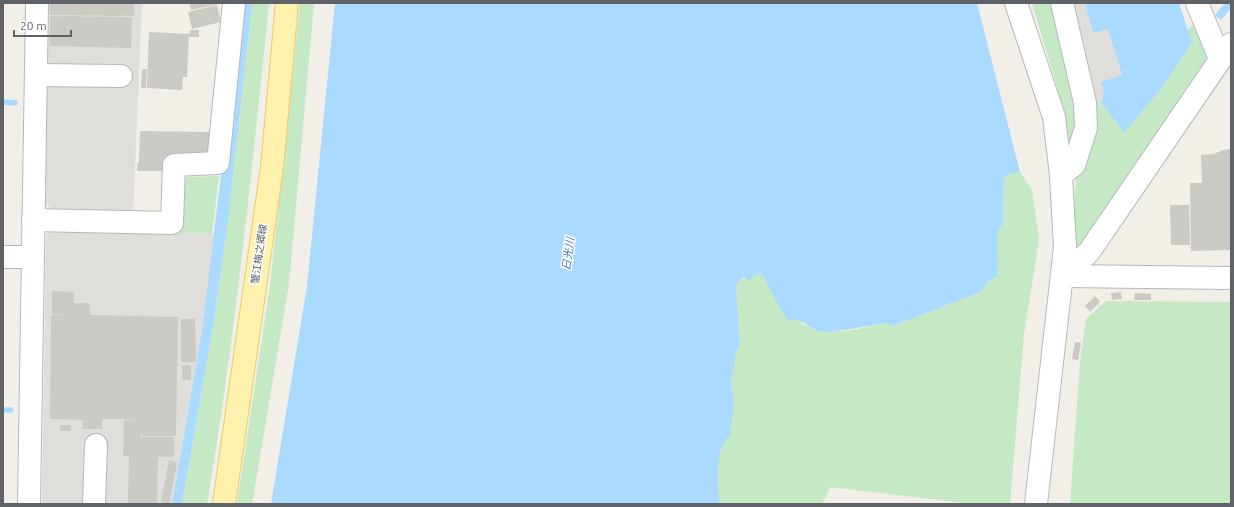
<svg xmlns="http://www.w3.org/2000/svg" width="1234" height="507" font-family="Ubuntu,'Noto Sans JP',sans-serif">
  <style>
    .industrial { fill: #e0deda }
    .green { fill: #c5e8c5 }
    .water { fill: #aadaff }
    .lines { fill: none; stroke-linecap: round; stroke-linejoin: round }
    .stream { stroke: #aadaff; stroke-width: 5.5 }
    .building { fill: #cccac5 }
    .minor-casing { stroke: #b5b8bc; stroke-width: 24 }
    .major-casing { stroke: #f2c960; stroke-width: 24 }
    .minor { stroke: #fff; stroke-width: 22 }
    .major { stroke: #fff2af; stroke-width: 22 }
    .labels { text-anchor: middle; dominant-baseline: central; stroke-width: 3; stroke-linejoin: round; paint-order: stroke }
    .street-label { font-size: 10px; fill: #5f6368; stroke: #fff }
    .water-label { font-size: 11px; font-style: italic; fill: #4174aa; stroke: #fff }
  </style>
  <rect width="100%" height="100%" fill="#f1efe8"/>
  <!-- industrial -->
  <g class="industrial">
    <path d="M 49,3 L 142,3 L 133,215 L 55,214 L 44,200 Z"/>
    <path d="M 1052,3 L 1085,3 L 1086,9 L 1108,28 L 1122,75 L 1104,91 L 1101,102 L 1078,104 Z"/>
    <path d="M 53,229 L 214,234 L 202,331 L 172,504 L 42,504 L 46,236 Z"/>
  </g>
  <!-- green -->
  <g class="green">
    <path d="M 252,3 L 269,3 C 252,170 235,338 207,504 L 182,504 L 212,332 L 227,229 Z"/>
    <path d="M 300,3 L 314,3 L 289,284 L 252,504 L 237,504 L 270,286 Z"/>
    <path d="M 1032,3 L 1052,3 L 1078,104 L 1072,156 L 1065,114 Z"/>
    <path d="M 1194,24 L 1209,60 L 1085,245 L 1070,253 L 1077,168 L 1092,103 L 1101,102 L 1124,132 L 1161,89 L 1192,43 L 1187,30 Z"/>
    <path d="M 1020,172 L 1032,190 L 1039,240 L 1024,334 L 1010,504 L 973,504 L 830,487 L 822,504 L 719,504 L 718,461 L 734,402 L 731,384 L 736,352 L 740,346 L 736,286 L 740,280 L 760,273 C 773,287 782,306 796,319 C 821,341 859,328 888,323 L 893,326 L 983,291 L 987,282 L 998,276 L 997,234 L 1003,224 L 1004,178 L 1010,174 Z"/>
    <path d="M 219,176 L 212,234 L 177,233 L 182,182 L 188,177 Z"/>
    <path d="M 1106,301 L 1231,302 L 1231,504 L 1070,504 L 1080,362 L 1086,319 Z"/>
  </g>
  <!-- water -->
  <g class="water">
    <path d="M 242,3 L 252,3 L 227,229 L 212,332 L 182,504 L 172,504 L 202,331 Z"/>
    <path d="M 335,3 L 977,3 L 1020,172 L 1010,174 L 1004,178 L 1003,224 L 997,234 L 998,276 L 987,282 L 983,291 L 893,326 L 888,323 L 831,332 L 818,331 L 796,319 L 789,321 L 780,309 L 764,277 L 760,273 L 755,275 L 749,280 L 744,277 L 740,280 L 736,286 L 740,346 L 736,352 L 731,384 L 734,402 L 730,436 C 713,452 719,482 719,504 L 271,504 L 307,286 Z"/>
    <path d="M 1085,3 L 1179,3 L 1192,43 L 1161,89 L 1124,133 L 1101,102 L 1104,91 L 1101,82 L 1122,75 L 1108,29 L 1093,33 Z"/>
    <path d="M 1225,3 L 1231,3 L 1231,8 L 1221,20 L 1215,15 Z"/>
  </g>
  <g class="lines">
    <!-- stream -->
    <g class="stream">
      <path d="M 3,102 L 15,103"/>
      <path d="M 3,410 L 11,410"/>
    </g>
  </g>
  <!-- building -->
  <g class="building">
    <path d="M 50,3 L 134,3 L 134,16 L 50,15 Z"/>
    <path d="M 189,3 L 218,3 L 218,4 L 191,10 Z"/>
    <path d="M 217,5 L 221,22 L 192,29 L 188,12 Z"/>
    <path d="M 50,16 L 132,17 L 131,48 L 50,46 Z"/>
    <path d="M 190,30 L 199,30 L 199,37 L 189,37 Z"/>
    <path d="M 149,32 L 189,34 L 187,77 L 183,77 L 182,90 L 147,88 Z"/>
    <path d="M 142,69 L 147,69 L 146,88 L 141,88 Z"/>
    <path d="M 140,131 L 211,132 L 210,155 L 168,171 L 137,171 L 137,163 L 139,163 Z"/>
    <path d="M 1231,149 L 1231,250 L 1191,251 L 1190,183 L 1202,183 L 1201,155 L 1214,154 L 1223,150 Z"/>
    <path d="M 1170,205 L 1189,205 L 1190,245 L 1171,245 Z"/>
    <path d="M 52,291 L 74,292 L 74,303 L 90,303 L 90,315 L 178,317 L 176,436 L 142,436 L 141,427 L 141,437 L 174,437 L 174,457 L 123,456 L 124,420 L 142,419 L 102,419 L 102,429 L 82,429 L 83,420 L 50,419 L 51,315 L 65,314 L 52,314 Z"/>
    <path d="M 1121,292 L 1122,299 L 1112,300 L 1111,293 Z"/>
    <path d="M 1135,293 L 1151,294 L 1151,300 L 1134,300 Z"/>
    <path d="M 1095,296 L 1100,302 L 1090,312 L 1085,306 Z"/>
    <path d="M 181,319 L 195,319 L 196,362 L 181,362 Z"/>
    <path d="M 1075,342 L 1081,343 L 1078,360 L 1072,359 Z"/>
    <rect x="182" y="365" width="9" height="15"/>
    <rect x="60" y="425" width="11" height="6"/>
    <path d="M 129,456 L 158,457 L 157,504 L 128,504 Z"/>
    <path d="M 169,460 L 177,462 L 169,504 L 161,502 Z"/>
  </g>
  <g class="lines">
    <!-- minor casing -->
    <g class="minor-casing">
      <g id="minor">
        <path d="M 1016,3 L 1054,117 L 1061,175 L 1065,247 L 1036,504"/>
        <path d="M 1197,3 L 1220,59"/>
        <path d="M 36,75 L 121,76"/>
        <path d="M 1061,175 L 1074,165 L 1086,128 L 1085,103 L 1062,3"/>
        <path d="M 33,220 L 172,223 L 174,165 L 218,163 L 234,3"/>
        <path d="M 3,257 L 32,257"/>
        <path d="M 1062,276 L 1089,252 L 1231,44"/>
        <path d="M 1062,276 L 1231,278"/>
        <path d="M 29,504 L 37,3"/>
        <path d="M 94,504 L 96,445"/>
      </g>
    </g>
    <!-- major casing -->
    <g class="major-casing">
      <path id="major" d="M 224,504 L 272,167 L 287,3"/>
    </g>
    <!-- minor -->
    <use href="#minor" class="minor"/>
    <!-- major -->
    <use href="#major" class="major"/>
  </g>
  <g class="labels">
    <!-- street labels -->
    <g class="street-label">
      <text transform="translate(259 254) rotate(-82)">蟹江梅之郷線</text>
    </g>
    <!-- water labels -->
    <g class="water-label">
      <text transform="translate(568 254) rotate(-82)">日光川</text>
    </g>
  </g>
  <!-- border -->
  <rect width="1234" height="507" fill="none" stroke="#5f6368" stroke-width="8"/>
  <!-- scale -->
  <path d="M14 30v6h57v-6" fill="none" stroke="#5f6368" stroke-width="2"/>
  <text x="20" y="30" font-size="12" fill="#5f6368" stroke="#ffffff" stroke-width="3" paint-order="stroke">20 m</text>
</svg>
